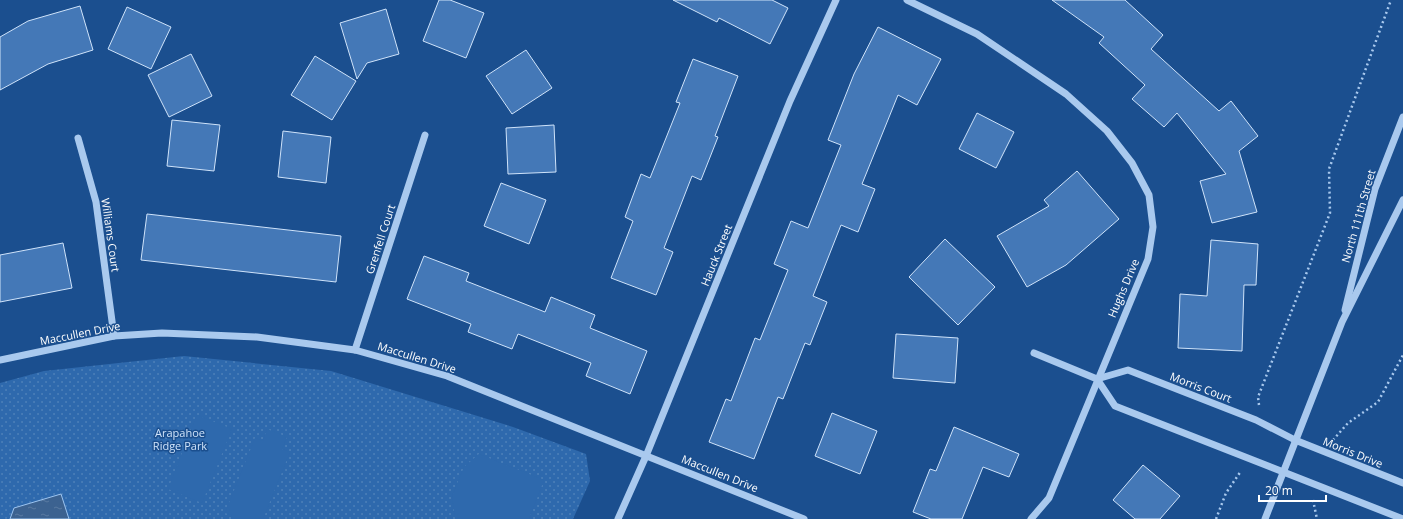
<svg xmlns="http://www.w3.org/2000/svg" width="1403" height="519" font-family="'Open Sans',sans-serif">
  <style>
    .park { fill: url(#park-dots) }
    .pitch { fill: #2e69ad }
    .water { fill: url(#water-ripples); stroke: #9cc4f0 }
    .building { fill: #4478b7; stroke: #cfe3fa }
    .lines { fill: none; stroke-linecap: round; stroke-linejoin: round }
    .path { stroke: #a9c9ee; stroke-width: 2.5; stroke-dasharray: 2 3; stroke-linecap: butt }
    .minor { stroke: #a9c9ee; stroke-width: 7 }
    .labels { text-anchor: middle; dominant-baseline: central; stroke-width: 3; stroke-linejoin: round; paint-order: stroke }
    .street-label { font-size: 11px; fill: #fff; stroke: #1b4f8f }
    .park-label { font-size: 11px; fill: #cfe3fa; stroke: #1b4f8f }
  </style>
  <defs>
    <pattern id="park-dots" width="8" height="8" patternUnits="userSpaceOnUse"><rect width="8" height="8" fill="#2e69ad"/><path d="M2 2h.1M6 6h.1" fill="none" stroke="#4d80b9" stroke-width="1.8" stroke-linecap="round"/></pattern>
    <pattern id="water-ripples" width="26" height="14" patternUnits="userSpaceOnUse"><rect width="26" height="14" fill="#3c6290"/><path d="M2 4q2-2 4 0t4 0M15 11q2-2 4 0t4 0" fill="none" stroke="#597aa1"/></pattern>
  </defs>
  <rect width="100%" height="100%" fill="#1b4f8f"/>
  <!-- park -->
  <path class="park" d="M 184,356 L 331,371 L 513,427 L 586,454 L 590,481 L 573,519 L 0,519 L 0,383 L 44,371 Z"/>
  <!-- pitch -->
  <g class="pitch">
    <path d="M 197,415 L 232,429 L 202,503 L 168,489 Z"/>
    <path d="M 267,429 L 287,437 L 282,449 L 290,452 L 263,519 L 231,519 L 232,515 L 225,513 L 255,438 L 263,441 Z"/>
    <path d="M 479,454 L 544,480 L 529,519 L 455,519 L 452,496 L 464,467 Z"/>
  </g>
  <!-- water -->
  <path class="water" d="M 61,494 L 69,519 L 10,519 L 14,508 Z"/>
  <!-- building -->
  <g class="building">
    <path d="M 439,0 L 450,0 L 484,13 L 466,58 L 423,41 Z"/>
    <path d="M 673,0 L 772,0 L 788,8 L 770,44 L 719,18 L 717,22 Z"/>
    <path d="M 1052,0 L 1125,0 L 1163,35 L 1151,49 L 1219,111 L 1231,101 L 1258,136 L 1239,151 L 1257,212 L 1212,223 L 1200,181 L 1226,174 L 1177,113 L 1164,127 L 1132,99 L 1145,85 L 1099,43 L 1104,37 Z"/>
    <path d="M 80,6 L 93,50 L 48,64 L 0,90 L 0,37 L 28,21 Z"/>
    <path d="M 127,7 L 171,27 L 151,69 L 108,49 Z"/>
    <path d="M 386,9 L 399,54 L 367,63 L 357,79 L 340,23 Z"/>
    <path d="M 878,27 L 941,59 L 917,105 L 898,95 L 862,184 L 875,189 L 858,232 L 841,225 L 813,296 L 827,302 L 810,345 L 805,343 L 783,399 L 778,397 L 754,459 L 709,442 L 726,399 L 731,401 L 755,338 L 760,340 L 788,270 L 774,264 L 791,221 L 808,228 L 841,145 L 828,140 L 854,74 Z"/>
    <path d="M 526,50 L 552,88 L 512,114 L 486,76 Z"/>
    <path d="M 191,54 L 212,96 L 169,117 L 148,75 Z"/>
    <path d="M 315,56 L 356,81 L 332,120 L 291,95 Z"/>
    <path d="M 693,59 L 738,76 L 715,136 L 718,137 L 701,180 L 692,176 L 664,248 L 673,252 L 656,295 L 611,278 L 633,221 L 625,217 L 641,174 L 650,178 L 680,103 L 676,102 Z"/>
    <path d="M 977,113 L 1014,132 L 996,168 L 959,149 Z"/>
    <path d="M 172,120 L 220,125 L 214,171 L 167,166 Z"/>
    <path d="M 554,125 L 556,172 L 508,174 L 506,128 Z"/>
    <path d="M 283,131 L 331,137 L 326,183 L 278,177 Z"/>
    <path d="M 1077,171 L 1119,219 L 1066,265 L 1027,287 L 997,236 L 1049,206 L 1044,200 Z"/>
    <path d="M 501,183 L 546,200 L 529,244 L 484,226 Z"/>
    <path d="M 147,214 L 341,236 L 336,282 L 141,260 Z"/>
    <path d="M 945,239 L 995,287 L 958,325 L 909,277 Z"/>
    <path d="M 1211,240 L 1258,244 L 1256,285 L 1244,285 L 1242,351 L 1178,348 L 1180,294 L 1207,296 Z"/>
    <path d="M 63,243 L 72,288 L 0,302 L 0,255 Z"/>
    <path d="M 424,256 L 469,273 L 466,281 L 545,312 L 551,297 L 595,315 L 590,328 L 647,351 L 630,394 L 586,376 L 591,363 L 518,334 L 512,349 L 468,332 L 471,324 L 407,299 Z"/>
    <path d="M 896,334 L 958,338 L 955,383 L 893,378 Z"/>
    <path d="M 832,413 L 877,431 L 860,474 L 815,456 Z"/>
    <path d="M 954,427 L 1019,454 L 1009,477 L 983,467 L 962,519 L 931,519 L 913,512 L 930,469 L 936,471 Z"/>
    <path d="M 1143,465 L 1180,496 L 1160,519 L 1135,519 L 1113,500 Z"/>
  </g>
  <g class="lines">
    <!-- path -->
    <g class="path">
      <path d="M 1259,405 L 1258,397 L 1330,213 L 1329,169 L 1391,0"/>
      <path d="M 1333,440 L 1348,423 L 1378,402 L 1403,355"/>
      <path d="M 1313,500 L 1317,519"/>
      <path d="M 1216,519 L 1226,493 L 1241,471"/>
    </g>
    <!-- minor -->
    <g class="minor">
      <path d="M 907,0 L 977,34 L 1066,94 L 1107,131 L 1132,163 L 1149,195 L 1153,227 L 1148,259 L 1049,498 L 1031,519"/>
      <path d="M 78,138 L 96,202 L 114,336"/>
      <path d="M 1345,310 L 1375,189 L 1403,117"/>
      <path d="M 355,350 L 425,135"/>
      <path d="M 1034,353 L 1097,379 L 1115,406 L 1403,519"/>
      <path d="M 0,360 L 114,336 L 162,333 L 257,337 L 355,350 L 447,376 L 804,519"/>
      <path d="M 1097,379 L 1128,370 L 1256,420 L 1295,440 L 1403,483"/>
      <path d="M 618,519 L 646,456 L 790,101 L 836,0"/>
      <path d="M 1265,519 L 1342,322 L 1403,200"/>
    </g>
  </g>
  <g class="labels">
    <!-- street labels -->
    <g class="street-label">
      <text transform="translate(1358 216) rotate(-74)">North 111th Street</text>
      <text transform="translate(111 235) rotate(82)">Williams Court</text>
      <text transform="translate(380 239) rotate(-72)">Grenfell Court</text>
      <text transform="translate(716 255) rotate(-68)">Hauck Street</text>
      <text transform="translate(1123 288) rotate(-67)">Hughs Drive</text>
      <text transform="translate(80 333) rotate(-11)">Maccullen Drive</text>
      <text transform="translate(417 357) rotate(17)">Maccullen Drive</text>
      <text transform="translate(1201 387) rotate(21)">Morris Court</text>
      <text transform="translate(1353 452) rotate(22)">Morris Drive</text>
      <text transform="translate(720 473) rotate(22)">Maccullen Drive</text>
    </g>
    <!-- park labels -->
    <g class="park-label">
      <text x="180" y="432">Arapahoe<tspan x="180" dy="13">Ridge Park</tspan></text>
    </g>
  </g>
  <!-- scale -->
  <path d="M1259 495v6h67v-6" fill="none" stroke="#ffffff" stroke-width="2"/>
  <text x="1265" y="495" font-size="12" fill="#ffffff" stroke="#1b4f8f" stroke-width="3" paint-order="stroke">20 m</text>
</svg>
